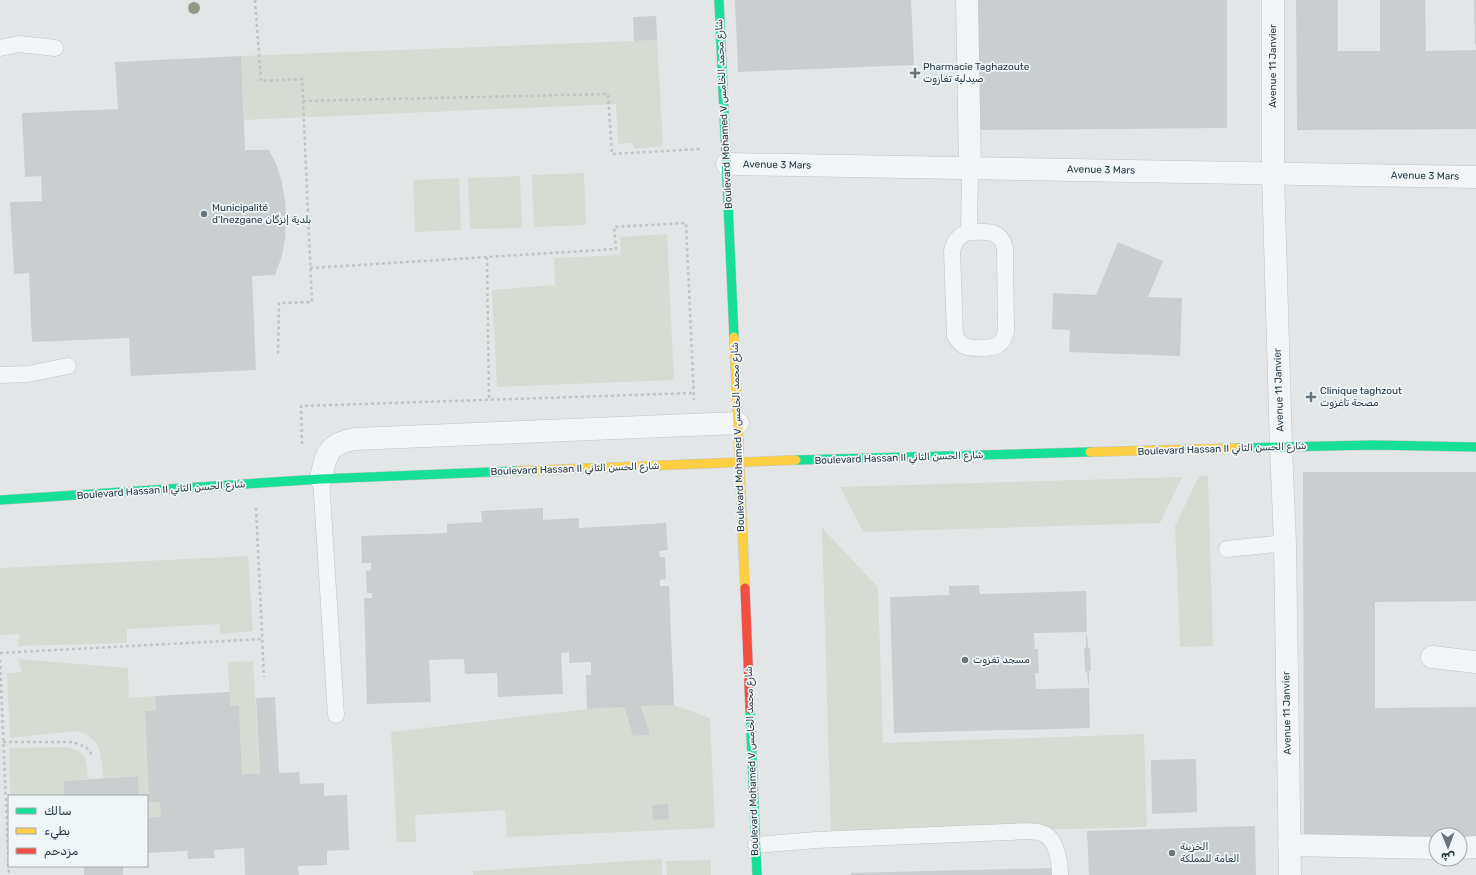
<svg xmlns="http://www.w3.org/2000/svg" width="1476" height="875" font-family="Rubik,'Noto Naskh Arabic',sans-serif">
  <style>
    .green { fill: #d6dcd3 }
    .building { fill: #cbcecf }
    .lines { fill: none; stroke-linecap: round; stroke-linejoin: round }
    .lane-casing { stroke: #c1c4c5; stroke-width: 17 }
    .street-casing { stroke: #c1c4c5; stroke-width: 23 }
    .fast-casing { stroke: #c1c4c5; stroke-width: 10 }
    .slow-casing { stroke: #c1c4c5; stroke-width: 10 }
    .jam-casing { stroke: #c1c4c5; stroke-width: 10 }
    .path { stroke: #c1c5c7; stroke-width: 2.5; stroke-dasharray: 3 3; stroke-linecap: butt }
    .lane { stroke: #f2f4f5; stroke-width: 16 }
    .street { stroke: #f2f4f5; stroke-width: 22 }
    .fast { stroke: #16e098; stroke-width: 9 }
    .slow { stroke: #ffcf43; stroke-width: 9 }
    .jam { stroke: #f24e42; stroke-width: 9 }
    .tree { fill: #8e9a86 }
    .poi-dot { fill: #6a767b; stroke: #f0f5f7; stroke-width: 1.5 }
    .labels { text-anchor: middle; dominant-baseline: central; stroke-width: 3.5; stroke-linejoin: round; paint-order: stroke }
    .street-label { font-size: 10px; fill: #293941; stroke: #f0f5f7 }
    .poi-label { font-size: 10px; fill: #293941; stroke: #f0f5f7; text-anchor: start }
  </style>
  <rect width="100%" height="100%" fill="#e3e6e7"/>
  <!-- green -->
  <g class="green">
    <path d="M 657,40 L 663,146 L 634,149 L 633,143 L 618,144 L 616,104 L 244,120 L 241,56 Z"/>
    <path d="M 584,173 L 586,225 L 534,227 L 532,175 Z"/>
    <path d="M 520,176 L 522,228 L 470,229 L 468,178 Z"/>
    <path d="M 459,178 L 461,230 L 415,232 L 413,180 Z"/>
    <path d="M 667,234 L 674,380 L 497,387 L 492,290 L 555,285 L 554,258 L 621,255 L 620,237 Z"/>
    <path d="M 1199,476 L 1208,476 L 1213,646 L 1180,647 L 1175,526 Z"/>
    <path d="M 1182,477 L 1160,523 L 863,532 L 840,487 Z"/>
    <path d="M 822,528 L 878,587 L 883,743 L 1144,734 L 1147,827 L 831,835 Z"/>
    <path d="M 248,556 L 253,631 L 220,634 L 220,624 L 127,629 L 127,643 L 18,646 L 19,634 L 0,635 L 0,568 Z"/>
    <path d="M 18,659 L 128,668 L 129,698 L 155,696 L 156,710 L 145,711 L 149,802 L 160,802 L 161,817 L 147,817 L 147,796 L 139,796 L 138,776 L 103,778 C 101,754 103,739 76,731 L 10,738 L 7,673 L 22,672 Z"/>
    <path d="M 253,661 L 260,774 L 242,774 L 239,706 L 230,706 L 228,662 Z"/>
    <path d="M 674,705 L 710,718 L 715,828 L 507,837 L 505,810 L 415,815 L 416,842 L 397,842 L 391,732 L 587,709 L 624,707 L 633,736 L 649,735 L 641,706 Z"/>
    <path d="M 67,747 C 88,752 86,760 88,779 L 64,781 L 64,796 L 10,796 L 9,748 Z"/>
    <path d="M 662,859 L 662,875 L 473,875 L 473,871 Z"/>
    <path d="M 711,860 L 711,875 L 667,875 L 666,861 Z"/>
  </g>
  <!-- building -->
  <g class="building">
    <path d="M 735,0 L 911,0 L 914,65 L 738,72 Z"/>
    <path d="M 974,0 L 1227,0 L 1227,128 L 975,130 Z"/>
    <path d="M 1296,0 L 1338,0 L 1338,51 L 1380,51 L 1380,0 L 1425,0 L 1426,51 L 1476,50 L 1476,129 L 1297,130 Z"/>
    <path d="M 1474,0 L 1476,0 L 1476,45 L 1475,45 Z"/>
    <path d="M 656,16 L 657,40 L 634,41 L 633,17 Z"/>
    <path d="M 241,56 L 245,150 L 269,150 L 277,166 L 282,183 L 285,201 L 286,220 L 285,239 L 282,256 L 275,275 L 252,276 L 256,370 L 131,376 L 129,338 L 32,342 L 29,273 L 14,274 L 10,202 L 42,201 L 41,176 L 25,177 L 22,113 L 118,109 L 115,62 Z"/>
    <path d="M 1118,242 L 1163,261 L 1148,297 L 1182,298 L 1180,356 L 1069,352 L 1070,330 L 1052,329 L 1053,293 L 1096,295 Z"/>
    <path d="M 1303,472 L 1476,472 L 1476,601 L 1375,602 L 1375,708 L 1476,707 L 1476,837 L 1460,837 L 1460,835 L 1436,835 L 1436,837 L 1304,838 Z"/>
    <path d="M 543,508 L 543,520 L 579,518 L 579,528 L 666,523 L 668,550 L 659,551 L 660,557 L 665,557 L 666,579 L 660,580 L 660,586 L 669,586 L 674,705 L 641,706 L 650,735 L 633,736 L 624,707 L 587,709 L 586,675 L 591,675 L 591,662 L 569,663 L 569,652 L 561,653 L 563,694 L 498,697 L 497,673 L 465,674 L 464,659 L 429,660 L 431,702 L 367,704 L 364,598 L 372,598 L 372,593 L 367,593 L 366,571 L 371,570 L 371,563 L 362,563 L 361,536 L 447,533 L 447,524 L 482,522 L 481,511 Z"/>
    <path d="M 979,585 L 980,594 L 1086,591 L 1087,632 L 1034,633 L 1035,649 L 1038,649 L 1039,673 L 1035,673 L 1036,689 L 1089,688 L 1090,728 L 894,733 L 890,597 L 949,595 L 949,586 Z"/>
    <path d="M 1086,635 L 1087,635 L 1088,648 L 1090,648 L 1091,671 L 1089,671 L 1089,684 L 1088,684 L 1087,671 L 1085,672 L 1084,648 L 1086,648 Z"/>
    <path d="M 230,692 L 230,706 L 239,706 L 242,774 L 260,774 L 256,698 L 275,697 L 279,773 L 299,772 L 300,784 L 324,783 L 324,796 L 347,795 L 349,850 L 327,851 L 327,865 L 298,866 L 299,875 L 245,875 L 244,848 L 214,850 L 215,858 L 188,859 L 187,851 L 147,853 L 147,817 L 161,817 L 160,802 L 149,802 L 145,711 L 156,710 L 155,696 Z"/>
    <path d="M 1196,759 L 1197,812 L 1152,814 L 1151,760 Z"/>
    <path d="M 138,776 L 139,796 L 64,796 L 64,781 Z"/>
    <path d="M 668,804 L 669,819 L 653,820 L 652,805 Z"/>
    <path d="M 1255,826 L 1256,875 L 1089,875 L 1087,831 Z"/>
    <path d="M 84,866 L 125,866 L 123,868 L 123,875 L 84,875 Z"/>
    <path d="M 1052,868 L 1052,875 L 851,875 L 851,873 Z"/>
  </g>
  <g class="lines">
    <!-- lane casing -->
    <g class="lane-casing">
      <g id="lane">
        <path d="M 0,48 L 19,44 L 55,48"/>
        <path d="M 969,232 C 985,232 1001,229 1005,248 L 1006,331 C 1003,347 994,348 979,348 C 968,348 961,347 955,336 L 952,251 C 955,240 959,235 969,232 Z"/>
        <path d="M 969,232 L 970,168"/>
        <path d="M 0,375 L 28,374 L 68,366"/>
        <path d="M 321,479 L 336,715"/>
        <path d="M 1227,549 L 1285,543"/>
        <path d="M 756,845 L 816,840 L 1006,832 C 1016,832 1038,829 1046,835 C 1057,842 1060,863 1060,875"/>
      </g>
    </g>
    <!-- street casing -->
    <g class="street-casing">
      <g id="street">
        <path d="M 967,0 L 970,168"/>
        <path d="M 1273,0 L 1273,173 L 1281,447 L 1285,543 L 1290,875"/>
        <path d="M 727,164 L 1476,177"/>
        <path d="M 321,479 C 326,454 327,444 355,439 L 738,423"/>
        <path d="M 1432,657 L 1476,662"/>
        <path d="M 1289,845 L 1436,848"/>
        <path d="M 1460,848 L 1476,847"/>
      </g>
    </g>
    <!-- fast casing -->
    <g class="fast-casing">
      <g id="fast">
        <path d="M 719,0 L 734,337"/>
        <path d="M 1237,448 L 1373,445 L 1476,447"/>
        <path d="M 796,460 L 1090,452"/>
        <path d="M 0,500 L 321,479 L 517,471"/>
        <path d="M 750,709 L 757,875"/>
      </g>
    </g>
    <!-- slow casing -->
    <g class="slow-casing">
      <g id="slow">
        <path d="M 734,337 L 745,588"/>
        <path d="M 1090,452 L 1237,448"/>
        <path d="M 517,471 L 796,460"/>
      </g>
    </g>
    <!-- jam casing -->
    <g class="jam-casing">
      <path id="jam" d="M 745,588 L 750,709"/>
    </g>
    <!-- path -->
    <g class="path">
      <path d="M 255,0 L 261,81 L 302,79 L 312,302 L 279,303 L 278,354"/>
      <path d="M 303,101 L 608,94 L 612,154 L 700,149"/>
      <path d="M 487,257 L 489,399"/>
      <path d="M 310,268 L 616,249 L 614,227 L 686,223 L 694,400"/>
      <path d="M 302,444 L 301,406 L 694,393"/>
      <path d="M 256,508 L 264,677"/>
      <path d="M 0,653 L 262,639"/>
      <path d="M 0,660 L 9,875"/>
      <path d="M 3,742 L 73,742 L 86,747 L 93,756"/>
    </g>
    <!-- lane -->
    <use href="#lane" class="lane"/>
    <!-- street -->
    <use href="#street" class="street"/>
    <!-- fast -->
    <use href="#fast" class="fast"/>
    <!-- slow -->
    <use href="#slow" class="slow"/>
    <!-- jam -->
    <use href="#jam" class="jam"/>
  </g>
  <!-- trees -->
  <circle class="tree" cx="194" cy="8" r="6"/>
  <!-- markers -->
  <g class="poi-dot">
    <path d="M913 67h4v4h4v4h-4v4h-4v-4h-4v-4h4z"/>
    <circle cx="204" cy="214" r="4"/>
    <path d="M1309 391h4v4h4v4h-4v4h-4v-4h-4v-4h4z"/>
    <circle cx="965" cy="660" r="4"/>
    <circle cx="1172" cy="853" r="4"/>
  </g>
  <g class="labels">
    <!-- street labels -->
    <g class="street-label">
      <text transform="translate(1273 66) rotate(-90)">Avenue 11 Janvier</text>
      <text transform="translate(724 114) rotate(-93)">Boulevard Mohamed V شارع محمد الخامس</text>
      <text transform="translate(777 165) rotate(1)">Avenue 3 Mars</text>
      <text transform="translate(1101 170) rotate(1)">Avenue 3 Mars</text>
      <text transform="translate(1425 176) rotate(1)">Avenue 3 Mars</text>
      <text transform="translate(1279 390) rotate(-92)">Avenue 11 Janvier</text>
      <text transform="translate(738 437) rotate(-92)">Boulevard Mohamed V شارع محمد الخامس</text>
      <text transform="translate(1222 449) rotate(-2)">Boulevard Hassan II شارع الحسن الثاني</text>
      <text transform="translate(899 458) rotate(-2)">Boulevard Hassan II شارع الحسن الثاني</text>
      <text transform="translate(575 469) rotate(-2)">Boulevard Hassan II شارع الحسن الثاني</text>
      <text transform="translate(161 490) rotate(-4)">Boulevard Hassan II شارع الحسن الثاني</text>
      <text transform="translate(1287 713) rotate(-91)">Avenue 11 Janvier</text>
      <text transform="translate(752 761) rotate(-92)">Boulevard Mohamed V شارع محمد الخامس</text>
    </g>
    <!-- poi labels -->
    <g class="poi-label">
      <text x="923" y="67">Pharmacie Taghazoute<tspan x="923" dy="12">صيدلية تغازوت</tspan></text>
      <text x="212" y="208">Municipalité<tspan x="212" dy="12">d'Inezgane بلدية إنزگان</tspan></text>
      <text x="1320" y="391">Clinique taghzout<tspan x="1320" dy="12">مصحة تاغزوت</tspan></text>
      <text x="973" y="660">مسجد تغزوت</text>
      <text x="1180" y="847">الخزينة<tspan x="1180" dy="12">العامة للمملكة</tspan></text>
    </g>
  </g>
  <!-- legend -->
  <rect x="8" y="795" width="140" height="72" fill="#f0f5f7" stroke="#a0aaae"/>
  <rect x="16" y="808" width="20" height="6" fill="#16e098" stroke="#a0aaae"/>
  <text x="44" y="815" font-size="12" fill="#293941">سالك</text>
  <rect x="16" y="828" width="20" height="6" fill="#ffcf43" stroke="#a0aaae"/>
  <text x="44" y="835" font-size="12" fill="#293941">بطيء</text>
  <rect x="16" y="848" width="20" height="6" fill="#f24e42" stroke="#a0aaae"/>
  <text x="44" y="855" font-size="12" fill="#293941">مزدحم</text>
  <!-- north arrow -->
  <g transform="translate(1448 847) rotate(179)"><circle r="19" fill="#f0f5f7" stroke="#a0aaae"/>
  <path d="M0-3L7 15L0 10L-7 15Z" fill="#6a767b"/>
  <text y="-6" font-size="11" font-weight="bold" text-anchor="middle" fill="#293941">ش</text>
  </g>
</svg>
